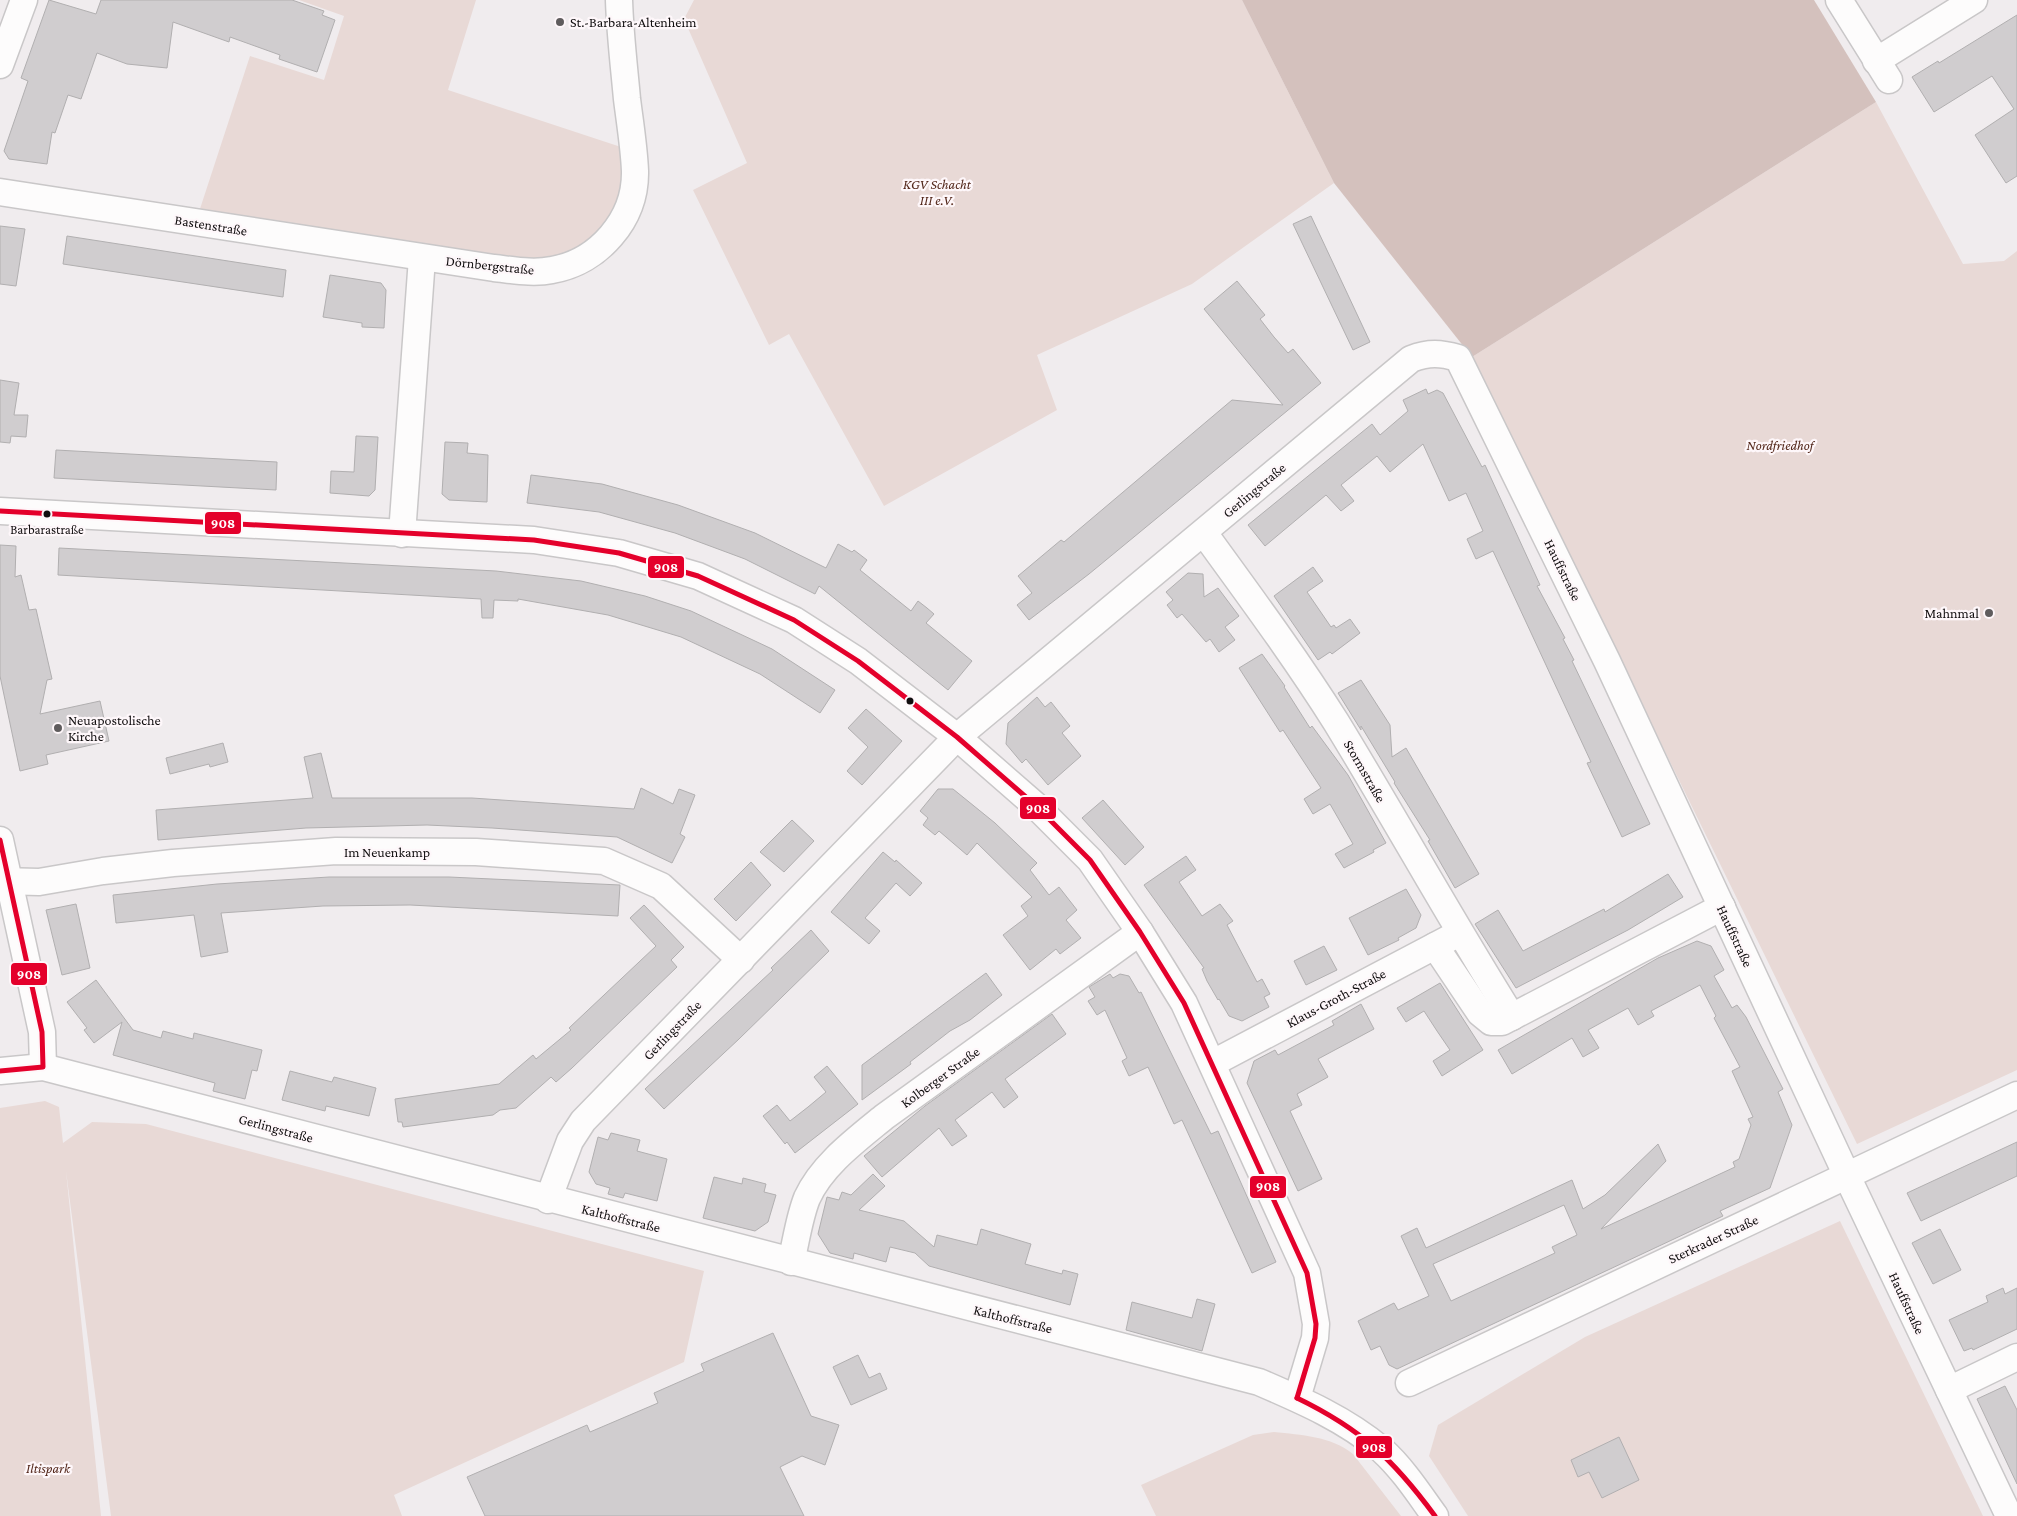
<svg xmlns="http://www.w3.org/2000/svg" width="2017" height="1516" font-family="'Crimson Pro',serif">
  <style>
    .green { fill: #e8d9d6 }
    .forest { fill: #d4c1bd }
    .building { fill: #d0cdcf; stroke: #b1afb0; fill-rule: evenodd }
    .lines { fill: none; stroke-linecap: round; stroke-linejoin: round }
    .minor-casing { stroke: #c9c7c8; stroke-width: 29 }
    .minor { stroke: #fdfcfc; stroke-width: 26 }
    .bus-1-casing { stroke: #fef7fa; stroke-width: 9 }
    .bus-1 { stroke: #e4002b; stroke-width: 5 }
    .poi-dot { fill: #5f5c5d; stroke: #fef7fa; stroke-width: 2 }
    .bus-dot { fill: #110e0f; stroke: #fef7fa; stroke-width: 2 }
    .labels { text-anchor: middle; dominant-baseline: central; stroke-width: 4.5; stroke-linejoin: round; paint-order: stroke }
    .bus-label { font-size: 13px; fill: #110e0f; stroke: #fef7fa }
    .poi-label { font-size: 14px; fill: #110e0f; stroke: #fef7fa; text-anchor: start }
    .park-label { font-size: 14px; font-style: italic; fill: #53271a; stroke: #fef7fa }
    .street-label { font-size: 14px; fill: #110e0f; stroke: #fef7fa }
    .line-badge { stroke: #fef7fa; stroke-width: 2 }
    .badge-label { font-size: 14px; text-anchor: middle; font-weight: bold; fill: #fff }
  </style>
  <rect width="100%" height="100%" fill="#f0ecee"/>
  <!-- green -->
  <g class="green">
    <path d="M 299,0 L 476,0 L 448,90 L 624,148 L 627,170 L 613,216 L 590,243 L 560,260 L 497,258 L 197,218 L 250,56 L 324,80 L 344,16 Z"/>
    <path d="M 694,0 L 1242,0 L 1334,183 L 1192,284 L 1037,355 L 1057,410 L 884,506 L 789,334 L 769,345 L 693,190 L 747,163 L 684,19 Z"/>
    <path d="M 1876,102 L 1963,264 L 2004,261 L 2017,251 L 2017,1070 L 1857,1144 L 1472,357 Z"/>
    <path d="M 45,1101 L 59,1107 L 63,1143 L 92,1122 L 146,1124 L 704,1271 L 684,1362 L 394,1495 L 402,1516 L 111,1516 L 66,1171 L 101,1516 L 0,1516 L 0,1108 Z"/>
    <path d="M 1840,1221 L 1983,1516 L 1468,1516 L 1429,1456 L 1438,1425 L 1585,1337 Z"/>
    <path d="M 1274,1432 C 1301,1435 1331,1436 1353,1454 L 1401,1516 L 1156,1516 L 1141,1485 L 1253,1435 Z"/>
  </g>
  <!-- forest -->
  <path class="forest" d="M 1242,0 L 1814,0 L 1876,102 L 1472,357 L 1334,183 Z"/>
  <!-- building -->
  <g class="building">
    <path d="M 49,0 L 96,14 L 101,0 L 292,0 L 324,11 L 322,15 L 335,20 L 317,72 L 279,59 L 280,55 L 230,37 L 229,42 L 173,22 L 167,68 L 127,64 L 97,53 L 81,99 L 68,95 L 55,133 L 52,132 L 47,164 L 9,159 L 4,151 L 28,81 L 21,78 Z"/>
    <path d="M 2017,15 L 2017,176 L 2006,183 L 1975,135 L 2014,109 L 1992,76 L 1934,112 L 1912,77 L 1938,61 L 1939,63 Z"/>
    <path d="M 1311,216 L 1370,342 L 1353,350 L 1293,224 Z"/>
    <path d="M 0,226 L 25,229 L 16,286 L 0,284 Z"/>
    <path d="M 67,236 L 286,270 L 283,297 L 63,264 Z"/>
    <path d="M 330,275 L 381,283 L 386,290 L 384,328 L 362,327 L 362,323 L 323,317 Z"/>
    <path d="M 1237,281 L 1265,315 L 1260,319 L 1274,337 L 1288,353 L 1293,349 L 1321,383 L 1089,574 L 1029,620 L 1017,605 L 1032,593 L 1018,576 L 1061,540 L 1064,542 L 1232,400 L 1283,405 L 1204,309 Z"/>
    <path d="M 0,380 L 19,383 L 14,415 L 28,415 L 26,437 L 11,436 L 10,443 L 0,442 Z"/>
    <path d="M 1426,389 L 1428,394 L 1437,390 L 1443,393 L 1482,467 L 1485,465 L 1540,585 L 1537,586 L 1565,638 L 1563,639 L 1574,660 L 1572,661 L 1650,824 L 1622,837 L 1587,763 L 1591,762 L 1493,551 L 1476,559 L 1467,539 L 1483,531 L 1466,493 L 1449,501 L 1423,444 L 1390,472 L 1377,456 L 1341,485 L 1354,501 L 1341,511 L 1326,495 L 1265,546 L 1248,525 L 1372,424 L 1380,435 L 1408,411 L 1403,400 Z"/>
    <path d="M 356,436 L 378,437 L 375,490 L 369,496 L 330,493 L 331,471 L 354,472 Z"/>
    <path d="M 445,442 L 468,443 L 467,453 L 488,455 L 487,502 L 449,500 L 442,494 Z"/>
    <path d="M 56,450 L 277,462 L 276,490 L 54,478 Z"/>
    <path d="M 531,475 L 602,484 L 678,505 L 755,533 L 826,568 L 838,544 L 852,552 L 854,550 L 867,560 L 860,570 L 911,611 L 918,601 L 927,608 L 934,614 L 926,623 L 972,661 L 948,690 L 819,586 L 815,594 L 745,559 L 675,533 L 599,512 L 527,503 Z"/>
    <path d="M 0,545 L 16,546 L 15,577 L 21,575 L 29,610 L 36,609 L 52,679 L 47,680 L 40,714 L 100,701 L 109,741 L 46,755 L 48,764 L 20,771 L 0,676 Z"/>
    <path d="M 59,548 L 496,571 L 581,581 L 645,596 L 691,611 L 772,649 L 835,690 L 820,713 L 760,674 L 681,637 L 608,615 L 518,599 L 518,601 L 494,600 L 493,618 L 482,618 L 481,599 L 58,575 Z"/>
    <path d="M 1313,567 L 1323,581 L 1307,592 L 1331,627 L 1334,625 L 1336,628 L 1350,619 L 1360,633 L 1332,654 L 1330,652 L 1318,660 L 1274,596 Z"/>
    <path d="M 1188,573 L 1203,574 L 1204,597 L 1218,588 L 1239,616 L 1225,627 L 1235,640 L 1219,652 L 1210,639 L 1206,642 L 1182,614 L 1177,618 L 1167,605 L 1173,600 L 1166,592 Z"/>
    <path d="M 1262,654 L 1285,686 L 1284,687 L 1310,728 L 1312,726 L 1348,775 L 1386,843 L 1373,850 L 1374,852 L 1344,868 L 1335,854 L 1353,844 L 1330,804 L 1313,814 L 1304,799 L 1321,788 L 1283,730 L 1280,732 L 1239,668 Z"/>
    <path d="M 1361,680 L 1390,725 L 1392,757 L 1406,748 L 1479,874 L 1455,888 L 1428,841 L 1430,840 L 1394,783 L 1395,782 L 1361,726 L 1361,730 L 1338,693 Z"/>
    <path d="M 1037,697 L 1045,707 L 1051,702 L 1070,726 L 1062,733 L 1081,756 L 1048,785 L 1026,759 L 1022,763 L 1006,744 L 1008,723 Z"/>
    <path d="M 866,709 L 902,741 L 862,785 L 847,771 L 868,747 L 848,728 Z"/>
    <path d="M 223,743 L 228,762 L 210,767 L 209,764 L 170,774 L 166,758 Z"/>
    <path d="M 321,753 L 332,798 L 472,798 L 634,809 L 641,788 L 673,804 L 679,789 L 695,795 L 680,834 L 685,837 L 672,863 L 617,837 L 492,828 L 427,825 L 306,828 L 158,840 L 156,810 L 313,798 L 304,757 Z"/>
    <path d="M 938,789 L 953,789 L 995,823 L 1037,863 L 1030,870 L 1049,895 L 1059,887 L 1077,910 L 1066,920 L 1081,938 L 1060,954 L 1056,949 L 1030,970 L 1003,935 L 1028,916 L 1021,906 L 1032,897 L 977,843 L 967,855 L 939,831 L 935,835 L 923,825 L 928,818 L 920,811 Z"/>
    <path d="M 1103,800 L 1144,847 L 1125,865 L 1082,818 Z"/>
    <path d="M 792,820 L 814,841 L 784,872 L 760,852 Z"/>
    <path d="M 883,852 L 895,862 L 896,860 L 922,883 L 910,896 L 896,883 L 865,918 L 880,931 L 869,944 L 831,912 Z"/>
    <path d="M 1186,856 L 1196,870 L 1179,882 L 1202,916 L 1220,904 L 1233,921 L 1227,925 L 1257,982 L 1262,979 L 1270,994 L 1264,997 L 1269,1007 L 1242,1021 L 1229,1016 L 1219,999 L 1218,1000 L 1207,981 L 1202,969 L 1204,968 L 1144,885 Z"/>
    <path d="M 751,862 L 771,885 L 736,921 L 714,899 Z"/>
    <path d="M 1668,874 L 1683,897 L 1628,930 L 1516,988 L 1475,924 L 1498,910 L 1523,951 L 1604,909 L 1605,912 Z"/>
    <path d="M 329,877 L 449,877 L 620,885 L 618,916 L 410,905 L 323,906 L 221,913 L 228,952 L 201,957 L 194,915 L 116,923 L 113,895 L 217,884 Z"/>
    <path d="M 1406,889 L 1421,915 L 1416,928 L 1398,938 L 1399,940 L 1368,955 L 1349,918 Z"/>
    <path d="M 76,904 L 90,968 L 62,975 L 46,910 Z"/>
    <path d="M 644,905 L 684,947 L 671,960 L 677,967 L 572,1068 L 556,1082 L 551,1077 L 516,1108 L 500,1110 L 493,1115 L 403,1127 L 402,1122 L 398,1122 L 395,1099 L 499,1084 L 533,1055 L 536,1059 L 571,1030 L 569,1028 L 656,946 L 630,918 Z"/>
    <path d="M 811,930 L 829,951 L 739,1039 L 664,1109 L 645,1089 L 773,970 L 771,968 Z"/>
    <path d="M 1697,941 L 1711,946 L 1724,970 L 1714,976 L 1732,1008 L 1737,1005 L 1746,1017 L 1783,1089 L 1778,1092 L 1792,1125 L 1770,1188 L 1720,1211 L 1723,1216 L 1397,1369 L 1389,1365 L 1380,1346 L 1371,1350 L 1358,1321 L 1394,1303 L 1398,1310 L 1429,1296 L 1401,1236 L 1417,1228 L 1426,1248 L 1572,1180 L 1583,1209 L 1605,1195 L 1658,1144 L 1666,1161 L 1601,1229 L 1735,1167 L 1733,1162 L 1739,1159 L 1751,1125 L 1748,1119 L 1753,1117 L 1732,1071 L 1740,1067 L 1714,1018 L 1716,1016 L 1700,985 L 1651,1011 L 1654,1016 L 1638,1025 L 1628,1008 L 1588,1030 L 1599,1048 L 1583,1057 L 1572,1038 L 1512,1074 L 1498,1050 L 1658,958 ZM 1564,1205 L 1577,1235 L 1552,1247 L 1555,1253 L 1451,1301 L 1433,1264 Z"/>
    <path d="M 1324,946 L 1337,970 L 1306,985 L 1294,961 Z"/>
    <path d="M 986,973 L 1002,995 L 970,1020 L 950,1031 L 910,1062 L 911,1064 L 862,1100 L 862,1065 Z"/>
    <path d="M 1110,974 L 1113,978 L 1120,974 L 1129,976 L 1139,993 L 1141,992 L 1211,1134 L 1218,1131 L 1276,1262 L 1252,1273 L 1182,1120 L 1174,1124 L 1148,1067 L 1129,1076 L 1122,1061 L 1127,1058 L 1105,1010 L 1097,1015 L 1088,1001 L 1095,997 L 1089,987 Z"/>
    <path d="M 96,980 L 133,1030 L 161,1038 L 163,1031 L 193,1039 L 194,1033 L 262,1050 L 257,1071 L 252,1070 L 245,1099 L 213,1091 L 215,1083 L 113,1055 L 122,1022 L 94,1043 L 84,1030 L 87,1028 L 67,1002 Z"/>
    <path d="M 1440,983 L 1483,1050 L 1442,1076 L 1433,1061 L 1450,1050 L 1437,1031 L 1424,1011 L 1406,1022 L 1397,1008 Z"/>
    <path d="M 1361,1004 L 1374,1029 L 1318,1059 L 1328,1077 L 1297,1094 L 1302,1105 L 1290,1111 L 1322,1179 L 1298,1191 L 1247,1083 L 1254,1061 L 1275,1050 L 1278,1055 L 1334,1025 L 1332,1021 Z"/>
    <path d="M 1052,1014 L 1066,1034 L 1005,1079 L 1018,1097 L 1004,1108 L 992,1092 L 955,1120 L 967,1136 L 952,1146 L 939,1128 L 882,1177 L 864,1156 L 925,1106 Z"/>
    <path d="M 827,1066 L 858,1104 L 795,1153 L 787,1142 L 785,1144 L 763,1116 L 777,1105 L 790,1121 L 808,1107 L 826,1092 L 814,1077 Z"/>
    <path d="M 290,1071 L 332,1082 L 334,1077 L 376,1088 L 369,1116 L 326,1106 L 325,1111 L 282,1100 Z"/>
    <path d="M 611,1133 L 640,1140 L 637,1151 L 667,1159 L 657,1201 L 625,1193 L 623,1198 L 608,1194 L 610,1188 L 596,1184 L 589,1172 L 598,1137 L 608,1140 Z"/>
    <path d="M 2017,1142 L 2017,1176 L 1921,1221 L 1907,1193 Z"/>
    <path d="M 873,1174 L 885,1186 L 859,1210 L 904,1221 L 934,1247 L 937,1235 L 977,1245 L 981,1229 L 1031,1244 L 1025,1264 L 1062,1274 L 1063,1270 L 1078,1274 L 1070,1305 L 929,1266 L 915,1253 L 890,1247 L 886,1262 L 854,1253 L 853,1259 L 830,1253 L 818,1234 L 827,1197 L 839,1200 L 842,1192 L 851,1195 Z"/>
    <path d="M 714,1177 L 742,1184 L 743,1178 L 766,1184 L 764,1192 L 776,1195 L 768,1222 L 755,1231 L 703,1218 Z"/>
    <path d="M 1940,1229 L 1961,1270 L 1933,1284 L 1912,1243 Z"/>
    <path d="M 2003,1288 L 2005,1294 L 2017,1288 L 2017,1329 L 1973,1350 L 1972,1348 L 1964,1351 L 1949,1320 L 1988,1302 L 1986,1296 Z"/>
    <path d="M 1197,1299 L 1215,1304 L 1202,1351 L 1126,1330 L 1132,1302 L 1192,1318 Z"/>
    <path d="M 773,1333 L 811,1416 L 839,1425 L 825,1465 L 802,1456 L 780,1467 L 804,1516 L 485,1516 L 467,1477 L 587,1425 L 590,1432 L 658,1403 L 654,1393 L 704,1371 L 701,1364 Z"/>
    <path d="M 858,1355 L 869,1378 L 880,1373 L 887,1389 L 851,1405 L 833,1367 Z"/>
    <path d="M 2005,1386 L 2017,1410 L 2017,1484 L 1977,1399 Z"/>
    <path d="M 1619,1437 L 1639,1480 L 1602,1498 L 1589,1472 L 1578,1477 L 1571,1460 Z"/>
  </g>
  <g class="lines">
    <!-- minor casing -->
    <g class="minor-casing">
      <g id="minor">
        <path d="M 1839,0 L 1889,80"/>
        <path d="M 1876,61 L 1974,0"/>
        <path d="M 0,65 L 24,0"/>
        <path d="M 0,192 L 494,268 C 513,270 533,274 552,270 C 598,262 636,220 635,171 C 634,147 630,123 627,99 C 624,66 620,33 619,0"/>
        <path d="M 0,511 L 534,540 L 619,553 L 698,576 L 794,620 L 858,661 L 957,737 L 1035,805 L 1090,860 L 1140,932 L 1184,1003 L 1307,1273 L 1316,1324 L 1315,1338 L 1297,1398"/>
        <path d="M 1204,533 C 1249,595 1295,657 1336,722 C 1396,820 1451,920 1512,1017"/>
        <path d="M 402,534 L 422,258"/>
        <path d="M 0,840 L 42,1032 L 43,1067"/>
        <path d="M 0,881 L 39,882 L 103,871 L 173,863 L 336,851 L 476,852 L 604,861 L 661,886 L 741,960"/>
        <path d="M 1435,946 L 1480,1013 L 1491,1022 L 1502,1022 L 1722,907"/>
        <path d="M 1213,1063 L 1450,938"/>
        <path d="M 0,1071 L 43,1067 L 1259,1382 C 1303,1401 1345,1419 1382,1450 C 1403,1469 1419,1494 1435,1516"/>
        <path d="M 548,1200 L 570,1141 L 583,1121 L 957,737 L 1411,359 C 1429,352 1441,353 1458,358 L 1607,661 L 1847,1176 L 2009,1516"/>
        <path d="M 791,1262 C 796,1242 799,1218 807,1198 C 822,1165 856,1140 884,1117 L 1140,932"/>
        <path d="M 1409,1383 L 2017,1095"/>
        <path d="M 1949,1390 L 2017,1357"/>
      </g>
    </g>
    <!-- minor -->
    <use href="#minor" class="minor"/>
    <!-- bus-1 casing -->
    <g class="bus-1-casing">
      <g id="bus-1">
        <path d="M 0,511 L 534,540 L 619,553 L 698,576 L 794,620 L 858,661 L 957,737 L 1035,805 L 1090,860 L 1140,932 L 1184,1003 L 1307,1273 L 1316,1324 L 1315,1338 L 1297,1398"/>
        <path d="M 0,840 L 42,1032 L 43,1067 L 0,1071"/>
        <path d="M 1297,1398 C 1361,1429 1393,1459 1435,1516"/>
      </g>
    </g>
    <!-- bus-1 -->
    <use href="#bus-1" class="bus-1"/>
  </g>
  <!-- markers -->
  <g class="poi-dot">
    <circle cx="560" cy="22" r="5"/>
    <circle cx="1989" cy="613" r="5"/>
    <circle cx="58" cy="728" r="5"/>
  </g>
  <g class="bus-dot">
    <circle cx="47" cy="514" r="4.5"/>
    <circle cx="910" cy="701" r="4.5"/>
  </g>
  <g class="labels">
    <!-- bus labels -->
    <g class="bus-label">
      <text x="47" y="529">Barbarastraße</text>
    </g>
    <!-- poi labels -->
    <g class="poi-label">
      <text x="570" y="22">St.-Barbara-Altenheim</text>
      <text x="1979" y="613" text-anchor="end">Mahnmal</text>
      <text x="68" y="720">Neuapostolische<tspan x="68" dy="16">Kirche</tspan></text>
    </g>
    <!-- park labels -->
    <g class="park-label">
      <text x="937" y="184">KGV Schacht<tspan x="937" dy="16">III e.V.</tspan></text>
      <text x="1780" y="445">Nordfriedhof</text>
      <text x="48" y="1468">Iltispark</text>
    </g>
    <!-- street labels -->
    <g class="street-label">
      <text transform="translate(211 225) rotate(9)">Bastenstraße</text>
      <text transform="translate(490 265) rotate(6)">Dörnbergstraße</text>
      <text transform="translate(1254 490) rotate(-40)">Gerlingstraße</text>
      <text transform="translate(1563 570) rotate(64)">Hauffstraße</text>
      <text transform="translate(1365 771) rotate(60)">Stormstraße</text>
      <text x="387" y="852">Im Neuenkamp</text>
      <text transform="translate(1735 936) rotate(65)">Hauffstraße</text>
      <text transform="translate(1336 998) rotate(-28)">Klaus-Groth-Straße</text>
      <text transform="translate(672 1030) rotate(-46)">Gerlingstraße</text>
      <text transform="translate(940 1077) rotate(-36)">Kolberger Straße</text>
      <text transform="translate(276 1128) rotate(15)">Gerlingstraße</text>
      <text transform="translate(621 1218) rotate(14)">Kalthoffstraße</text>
      <text transform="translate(1713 1239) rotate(-25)">Sterkrader Straße</text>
      <text transform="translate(1907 1303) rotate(65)">Hauffstraße</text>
      <text transform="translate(1013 1319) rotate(14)">Kalthoffstraße</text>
    </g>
  </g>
  <g class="line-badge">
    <rect x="204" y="511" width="38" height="24" rx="5" fill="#e4002b"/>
    <rect x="647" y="555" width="38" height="24" rx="5" fill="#e4002b"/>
    <rect x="1019" y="796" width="38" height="24" rx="5" fill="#e4002b"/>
    <rect x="10" y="962" width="38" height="24" rx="5" fill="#e4002b"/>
    <rect x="1249" y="1175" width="38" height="24" rx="5" fill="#e4002b"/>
    <rect x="1355" y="1435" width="38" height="24" rx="5" fill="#e4002b"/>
  </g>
  <g class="badge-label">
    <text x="223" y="528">908</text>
    <text x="666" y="572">908</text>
    <text x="1038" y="813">908</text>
    <text x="29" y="979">908</text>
    <text x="1268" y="1191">908</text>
    <text x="1374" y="1452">908</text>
  </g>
</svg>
